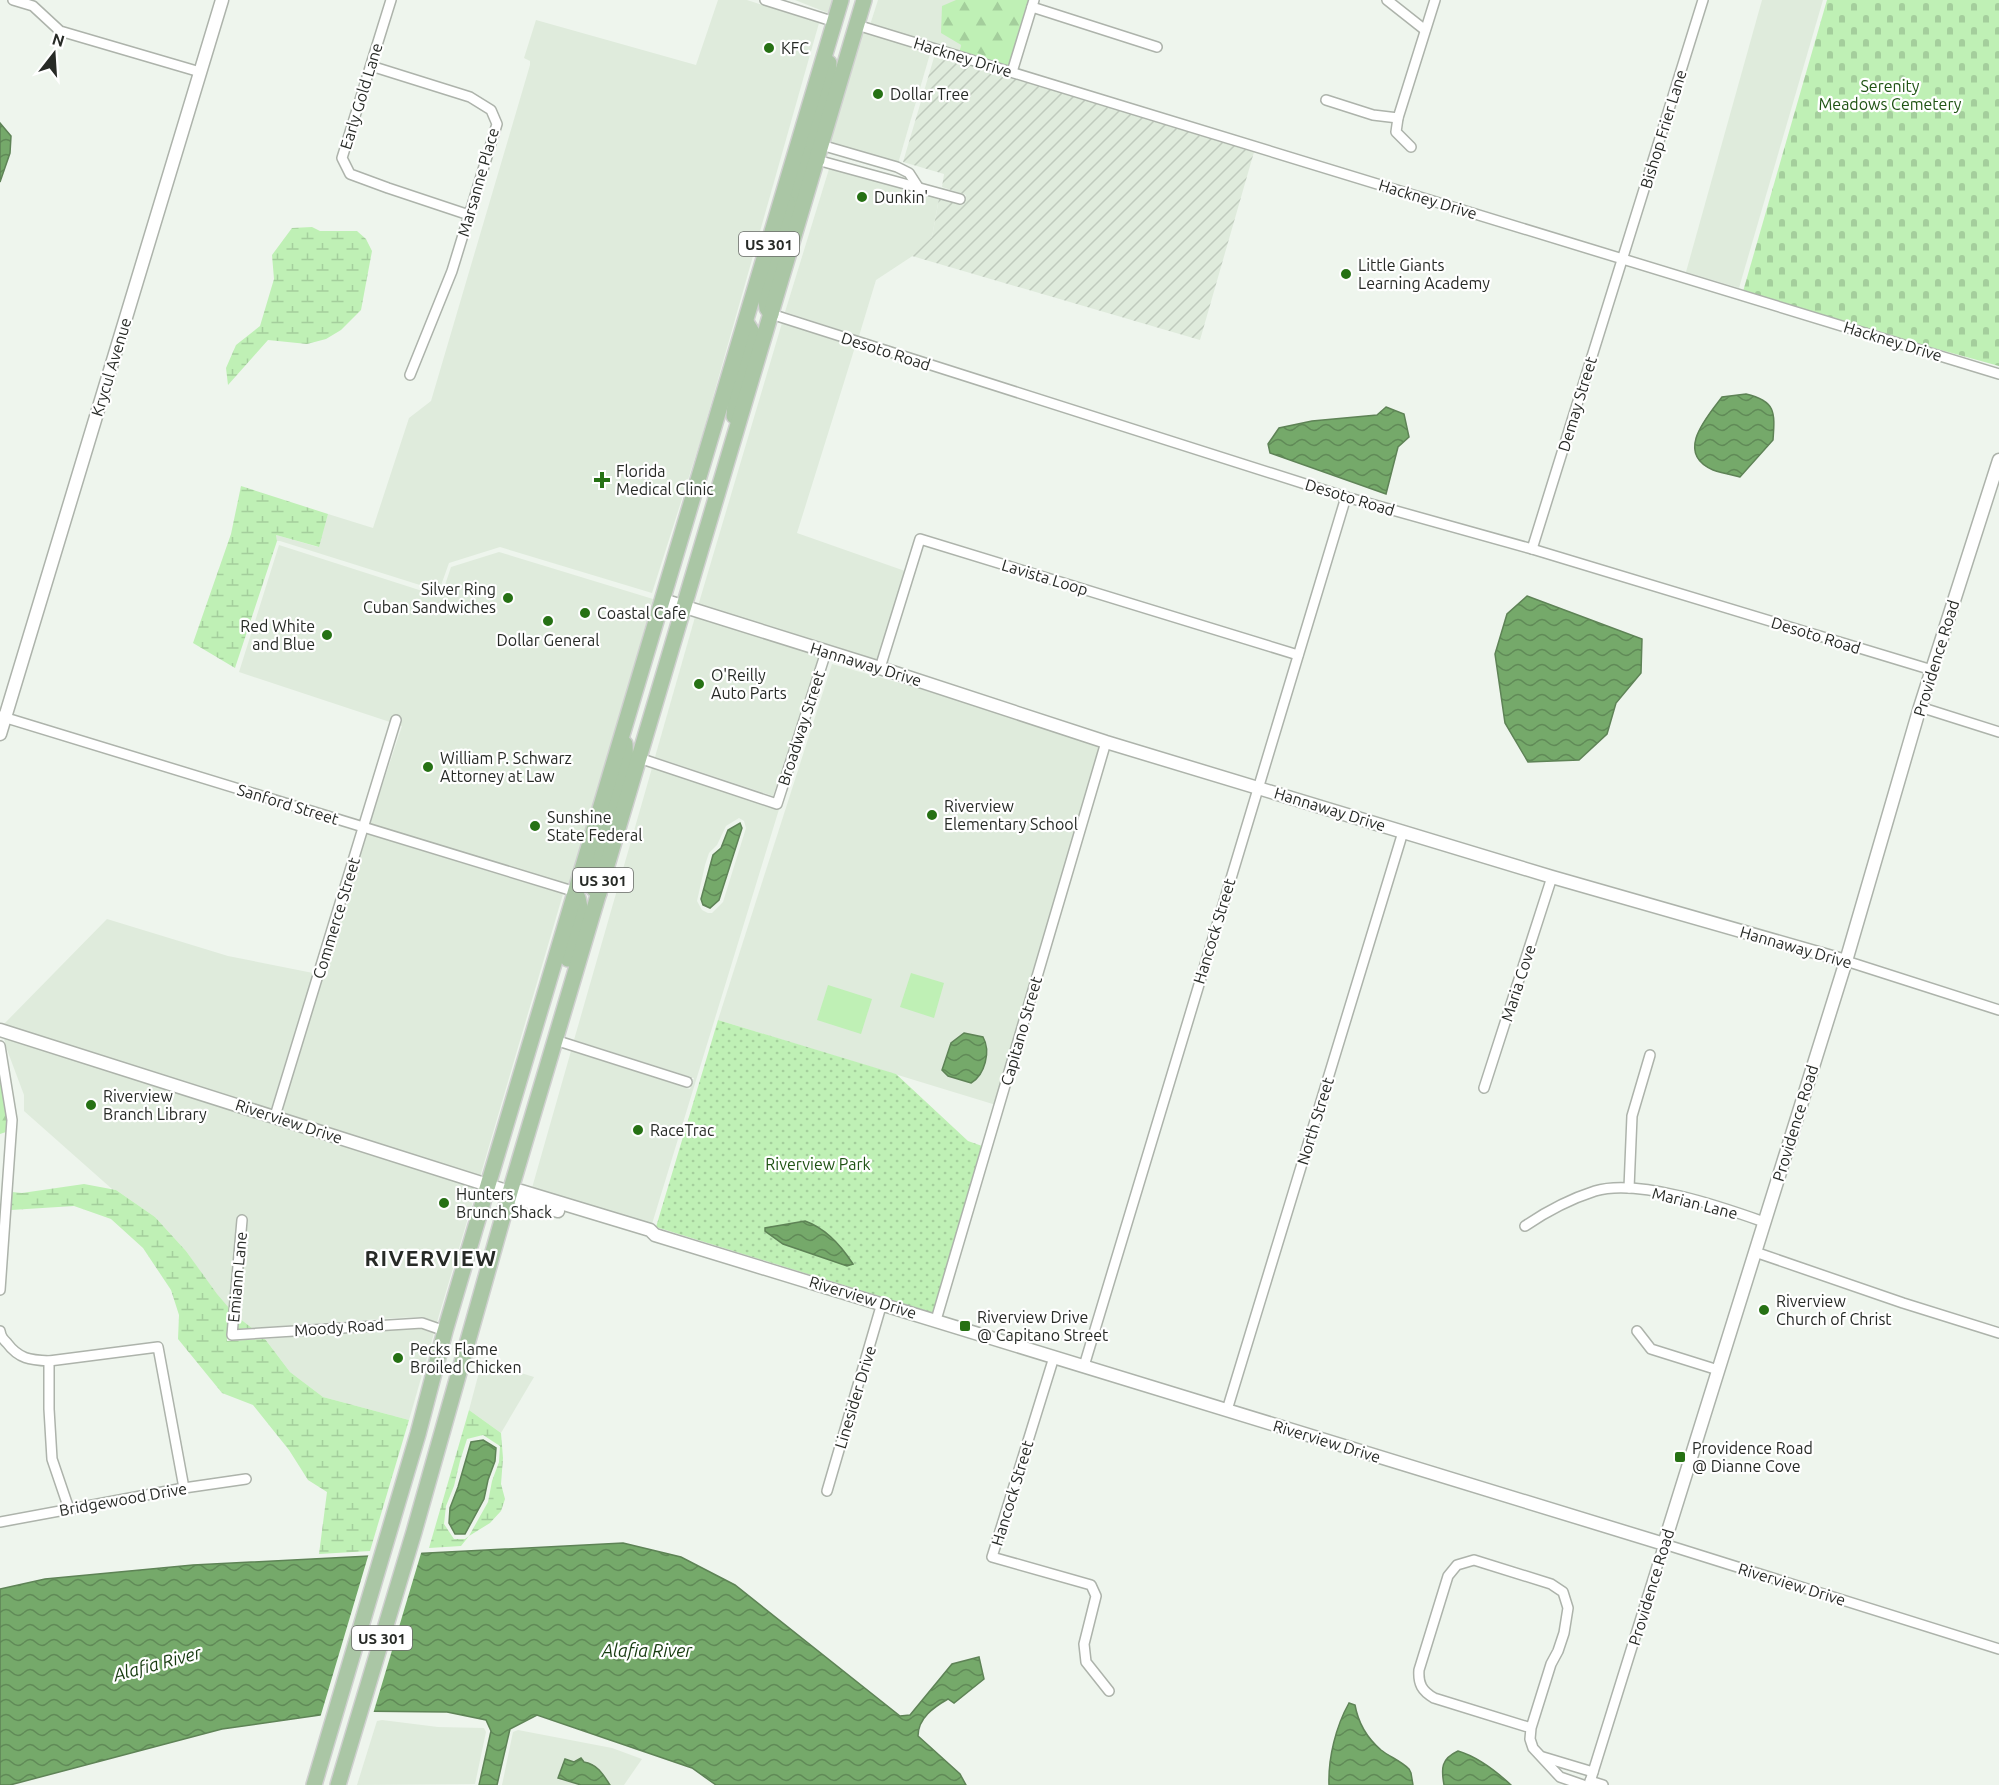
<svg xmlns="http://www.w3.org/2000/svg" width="1999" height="1785" font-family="Ubuntu,sans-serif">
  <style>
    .built { fill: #dfebdc; fill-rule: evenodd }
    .industrial { fill: url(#industrial-furrows) }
    .grass { fill: #bff0b5 }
    .forest { fill: url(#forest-firs) }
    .wetland { fill: url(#wetland-marsh); fill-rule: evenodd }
    .cemetery { fill: url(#cemetery-stones) }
    .park { fill: url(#park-dots) }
    .water { fill: url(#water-waves); stroke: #5e8356; stroke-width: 1.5 }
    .pier { fill: #eef5ed }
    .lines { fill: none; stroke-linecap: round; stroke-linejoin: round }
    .minor-casing { stroke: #adb3ab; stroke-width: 12 }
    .tertiary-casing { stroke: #adb3ab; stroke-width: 15 }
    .primary-casing { stroke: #cfd0cf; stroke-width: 18 }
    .minor { stroke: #fff; stroke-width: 9 }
    .tertiary { stroke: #fff; stroke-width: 12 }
    .primary { stroke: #aac6a5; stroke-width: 15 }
    .poi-dot { fill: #267114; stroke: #fff; stroke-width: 2 }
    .labels { text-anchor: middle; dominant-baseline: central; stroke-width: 4.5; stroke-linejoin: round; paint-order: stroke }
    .shield { fill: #fff; stroke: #686a67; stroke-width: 1.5 }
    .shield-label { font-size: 15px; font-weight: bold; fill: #272a26 }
    .poi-label { font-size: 16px; fill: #272a26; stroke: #fff; text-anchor: start }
    .street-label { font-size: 16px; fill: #272a26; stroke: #fff }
    .park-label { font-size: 16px; fill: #1f5314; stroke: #fff }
    .water-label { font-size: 18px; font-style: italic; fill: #173b10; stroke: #fff }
    .district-label { font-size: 22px; font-weight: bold; letter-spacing: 1.5px; fill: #272a26; stroke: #fff }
  </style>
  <defs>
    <pattern id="industrial-furrows" width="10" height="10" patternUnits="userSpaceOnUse" patternTransform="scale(1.5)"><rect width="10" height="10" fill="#dfebdc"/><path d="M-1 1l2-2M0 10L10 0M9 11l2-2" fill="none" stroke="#bfcabd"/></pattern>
    <pattern id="forest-firs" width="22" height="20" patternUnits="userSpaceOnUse" patternTransform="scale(1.5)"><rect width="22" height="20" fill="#bff0b5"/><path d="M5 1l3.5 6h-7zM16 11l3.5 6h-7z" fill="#a4ce9c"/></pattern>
    <pattern id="wetland-marsh" width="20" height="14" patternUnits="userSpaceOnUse" patternTransform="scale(1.5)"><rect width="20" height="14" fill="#bff0b5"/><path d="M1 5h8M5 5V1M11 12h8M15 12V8" fill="none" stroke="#a4ce9c"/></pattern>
    <pattern id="cemetery-stones" width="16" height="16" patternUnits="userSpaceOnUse" patternTransform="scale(1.5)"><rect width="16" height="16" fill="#bff0b5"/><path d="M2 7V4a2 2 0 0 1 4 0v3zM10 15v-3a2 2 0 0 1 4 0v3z" fill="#a4ce9c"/></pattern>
    <pattern id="park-dots" width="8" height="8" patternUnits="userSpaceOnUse" patternTransform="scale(1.5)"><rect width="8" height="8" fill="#bff0b5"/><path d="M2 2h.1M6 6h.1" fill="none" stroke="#a4ce9c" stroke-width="1.8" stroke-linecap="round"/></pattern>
    <pattern id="water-waves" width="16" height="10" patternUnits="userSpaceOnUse" patternTransform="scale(1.5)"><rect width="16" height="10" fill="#75a96a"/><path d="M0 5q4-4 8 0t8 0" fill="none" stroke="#608a57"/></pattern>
  </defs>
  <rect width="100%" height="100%" fill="#eef5ed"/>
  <!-- built -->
  <g class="built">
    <path d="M 718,0 L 747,0 L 819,23 L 702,436 L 652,593 L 500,547 L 449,563 L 439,591 L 280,541 L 277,541 L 276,535 L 318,547 L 328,514 L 373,528 L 409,418 L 431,401 L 530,65 L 530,61 L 524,58 L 536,20 L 696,65 Z"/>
    <path d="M 795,0 L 833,0 L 828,13 Z"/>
    <path d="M 878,0 L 973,0 L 959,53 L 870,25 Z"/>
    <path d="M 1762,0 L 1823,0 L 1739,288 L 1686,272 Z"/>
    <path d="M 857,25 L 932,47 L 897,167 L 821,145 Z"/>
    <path d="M 829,169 L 915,192 L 917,195 L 919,193 L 939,198 L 932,237 L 914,255 L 876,280 L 859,336 L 785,312 Z"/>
    <path d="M 782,323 L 855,347 L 797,533 L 905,571 L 877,661 L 698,606 Z"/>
    <path d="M 279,545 L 441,597 L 451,567 L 499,552 L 653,599 L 571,888 L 369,825 L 402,726 L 239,672 Z"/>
    <path d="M 695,617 L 819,656 L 773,796 L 655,757 Z"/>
    <path d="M 832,664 L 914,687 L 1101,745 L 996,1105 L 718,1020 Z"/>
    <path d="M 652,768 L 775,809 L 780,806 L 652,1224 L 532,1188 L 571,1051 L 690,1089 L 694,1078 L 574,1040 ZM 739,818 L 744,821 L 746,828 L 723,902 L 712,913 L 708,913 L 702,910 L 697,901 L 705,865 L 709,853 L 717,845 L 726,826 Z"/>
    <path d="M 367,834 L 563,894 L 480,1177 L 281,1113 Z"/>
    <path d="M 107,919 L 228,956 L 313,973 L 271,1109 L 3,1025 Z"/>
    <path d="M 4,1038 L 477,1188 L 437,1322 L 422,1317 L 394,1318 L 252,1328 L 235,1315 L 216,1294 L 186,1251 L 155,1217 L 116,1190 L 112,1189 L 24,1111 L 24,1095 L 6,1047 Z"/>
    <path d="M 394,1329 L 421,1329 L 434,1333 L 409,1420 L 323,1397 L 290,1372 L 265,1339 Z"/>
    <path d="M 482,1361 L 534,1377 L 501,1433 L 469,1410 Z"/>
    <path d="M 382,1720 L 438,1727 L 484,1728 L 486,1732 L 475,1784 L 357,1785 L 376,1724 L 377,1721 Z"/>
    <path d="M 518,1730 L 612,1748 L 642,1759 L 624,1785 L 610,1785 L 588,1762 L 578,1759 L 574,1762 L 566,1759 L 561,1780 L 581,1785 L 502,1785 L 513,1732 Z"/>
  </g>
  <!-- industrial -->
  <path class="industrial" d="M 935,54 L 1254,152 L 1200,340 L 912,256 L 932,237 L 939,198 L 963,205 L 966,195 L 942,187 L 944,174 L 903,162 Z"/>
  <!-- grass -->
  <g class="grass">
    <path d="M 973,0 L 1032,0 L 1012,71 L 959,53 Z"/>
    <path d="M 911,973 L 944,983 L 934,1018 L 900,1007 Z"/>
    <path d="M 828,985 L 872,999 L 861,1034 L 817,1020 Z"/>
  </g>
  <!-- forest -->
  <g class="forest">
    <path d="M 956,0 L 1022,0 L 1020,24 L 1012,49 L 985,56 L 968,49 L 941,33 L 942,6 Z"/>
    <path d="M 0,1079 L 7,1121 L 6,1132 L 0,1134 Z"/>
  </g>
  <!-- wetland -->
  <g class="wetland">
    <path d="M 312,227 L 320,231 L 357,231 L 366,239 L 372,251 L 361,310 L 341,330 L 326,339 L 307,344 L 268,340 L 228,385 L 226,368 L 236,345 L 260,326 L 274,279 L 272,255 L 292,228 Z"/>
    <path d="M 241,486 L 328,514 L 319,547 L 276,535 L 277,541 L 235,668 L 193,643 L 231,534 Z"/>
    <path d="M 84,1184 L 116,1190 L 155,1217 L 186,1251 L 217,1294 L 235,1315 L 252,1328 L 227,1330 L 227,1341 L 265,1339 L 290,1372 L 323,1397 L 409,1420 L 370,1551 L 319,1554 L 327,1492 L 308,1480 L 289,1450 L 253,1405 L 222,1393 L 178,1339 L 179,1315 L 171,1290 L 143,1248 L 111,1219 L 74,1206 L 11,1210 L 12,1192 L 22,1193 Z"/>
    <path d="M 469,1410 L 501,1433 L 503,1458 L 501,1484 L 505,1499 L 501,1511 L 490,1523 L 469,1536 L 461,1546 L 429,1548 ZM 483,1435 L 500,1446 L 499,1462 L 492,1481 L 488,1502 L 469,1536 L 465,1539 L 454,1539 L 444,1524 L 446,1506 L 454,1486 L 460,1461 L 467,1439 Z"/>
  </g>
  <!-- cemetery -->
  <path class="cemetery" d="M 1827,0 L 1999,0 L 1999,366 L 1742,295 Z"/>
  <!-- park -->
  <path class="park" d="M 718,1020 L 896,1074 L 968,1141 L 985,1147 L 934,1313 L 656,1227 Z"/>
  <!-- water -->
  <g class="water">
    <path d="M 0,123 L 11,136 L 10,153 L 0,182 Z"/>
    <path d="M 1746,394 C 1776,401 1775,412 1773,440 L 1740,477 C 1732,475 1722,473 1713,470 C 1674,453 1707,417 1722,397 Z"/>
    <path d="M 1386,407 L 1404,414 L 1409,437 L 1398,447 L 1386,494 L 1270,453 L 1268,444 L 1279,428 L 1312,421 L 1377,415 Z"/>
    <path d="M 1527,596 L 1642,639 L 1641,673 L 1616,703 L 1607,734 L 1579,760 L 1528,762 L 1505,723 L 1495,654 L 1507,614 Z"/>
    <path d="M 740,823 L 742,828 L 719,900 L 710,908 L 703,905 L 701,899 L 713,855 L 721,848 L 728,830 Z"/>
    <path d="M 964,1033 L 983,1037 C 991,1051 985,1075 971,1083 L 948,1076 L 942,1070 L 951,1043 Z"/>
    <path d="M 805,1221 C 825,1228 842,1247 853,1264 L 847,1266 L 783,1244 L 765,1231 L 765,1228 Z"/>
    <path d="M 483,1440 L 496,1448 L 495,1461 L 488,1480 L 484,1499 L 465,1534 L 455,1534 L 449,1523 L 450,1508 L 458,1487 L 471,1442 Z"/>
    <path d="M 623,1543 L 681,1557 L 735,1585 L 900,1716 L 910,1715 L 952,1664 L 979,1657 L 984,1679 L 954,1703 L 948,1699 C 934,1707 918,1718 918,1736 L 960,1774 L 966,1785 L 716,1785 L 692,1768 L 537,1715 L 510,1729 L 497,1785 L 479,1785 L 491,1731 L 486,1720 L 447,1712 L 348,1711 L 222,1729 L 10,1785 L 0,1785 L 0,1589 L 45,1579 L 193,1565 Z"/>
    <path d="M 1349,1703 L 1355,1705 C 1358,1722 1367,1738 1381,1750 C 1390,1757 1401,1761 1409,1769 L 1411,1773 L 1413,1785 L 1329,1785 C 1328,1758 1336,1726 1349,1703 Z"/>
    <path d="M 1458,1751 C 1478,1757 1496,1771 1511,1785 L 1444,1785 C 1441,1768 1441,1759 1458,1751 Z"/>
    <path d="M 581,1758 L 584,1762 C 597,1764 603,1774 610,1785 L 581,1785 L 558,1778 L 565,1759 L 574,1762 Z"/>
  </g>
  <!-- pier -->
  <path class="pier" d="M 422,1550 L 373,1714 L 348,1714 L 320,1718 L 369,1553 Z"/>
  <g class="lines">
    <!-- minor casing -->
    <g class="minor-casing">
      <g id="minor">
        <path d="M 13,0 L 33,6 L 60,31 L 200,72"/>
        <path d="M 391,0 L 342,158 L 350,174 L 388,188 L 469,215"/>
        <path d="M 765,0 L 835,22"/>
        <path d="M 1387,0 L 1425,30"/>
        <path d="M 1032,7 L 1157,47"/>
        <path d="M 857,25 L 1999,374"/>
        <path d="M 371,66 L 470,97 L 491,110 L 497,124 L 452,271 L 410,375"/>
        <path d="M 1012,72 L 1034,0"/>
        <path d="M 1326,100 L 1373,115 L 1398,118"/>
        <path d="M 821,145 L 897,167 L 909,173 L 918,187"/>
        <path d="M 1411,147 L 1396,132 L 1398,118 L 1435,0"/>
        <path d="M 817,160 L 960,199"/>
        <path d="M 771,314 L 1346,497 L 1532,549 L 1932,670"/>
        <path d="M 1532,549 L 1703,0"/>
        <path d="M 880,668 L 920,539 L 1298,655"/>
        <path d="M 1920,707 L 1999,732"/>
        <path d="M 0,716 L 576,892"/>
        <path d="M 639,758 L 777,804 L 826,652"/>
        <path d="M 1846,961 L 1999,1010"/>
        <path d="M 555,1040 L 687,1082"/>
        <path d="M 0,1046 L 12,1120 L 0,1290"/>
        <path d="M 1484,1088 L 1552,877"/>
        <path d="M 275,1116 L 396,720"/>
        <path d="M 1629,1188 L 1632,1116 L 1650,1055"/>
        <path d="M 242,1220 L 232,1335 L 422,1323 L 445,1331"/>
        <path d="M 1525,1226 C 1547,1211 1570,1199 1595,1191 C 1638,1178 1722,1207 1764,1222"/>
        <path d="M 1755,1252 L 1903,1303 L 1999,1333"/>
        <path d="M 936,1320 L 1106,742"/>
        <path d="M 0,1331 C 1,1337 3,1339 7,1343 C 19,1359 30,1360 49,1361 L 158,1347 L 184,1488"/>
        <path d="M 1637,1331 L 1651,1349 L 1718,1370"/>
        <path d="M 1054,1357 L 992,1557 L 1091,1585 L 1096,1596 L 1084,1644 L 1086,1662 L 1109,1691"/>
        <path d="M 49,1361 L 49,1409 L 52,1459 L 69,1509"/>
        <path d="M 1084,1366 L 1346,497"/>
        <path d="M 1227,1410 L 1403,832"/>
        <path d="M 827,1491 L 882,1303"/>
        <path d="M 0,1522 L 184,1488 L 246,1479"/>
        <path d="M 1531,1728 L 1434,1698 C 1422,1691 1418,1684 1419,1670 L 1448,1576 L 1457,1565 L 1474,1560 L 1551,1584 L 1563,1592 L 1568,1608 L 1564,1633 L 1558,1651 L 1551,1664 L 1531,1728 L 1530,1739 L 1533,1748 L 1560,1777 L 1583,1785"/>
        <path d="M 1543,1757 L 1593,1772"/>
        <path d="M 1590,1781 L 1603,1785"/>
        <path d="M 1589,1785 L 1664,1544 L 1999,1649"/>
      </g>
    </g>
    <!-- tertiary casing -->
    <g class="tertiary-casing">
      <g id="tertiary">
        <path d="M 663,600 L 880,668 L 1106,742 L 1552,877 L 1846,961"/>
        <path d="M 0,734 L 222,0"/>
        <path d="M 0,1030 L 510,1192 L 519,1199 L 558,1211"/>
        <path d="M 510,1192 L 521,1191 L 650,1230 L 655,1235 L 1664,1544 L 1846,961 L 1920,707 L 1999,460"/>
      </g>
    </g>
    <!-- primary casing -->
    <g class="primary-casing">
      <g id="primary">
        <path d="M 817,160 L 811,150 L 811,141 L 827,84 L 829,63"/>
        <path d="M 793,214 L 792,203 L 805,158 L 803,153 L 797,149"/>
        <path d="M 771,314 L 767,308 L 765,296 L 787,222 L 787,202"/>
        <path d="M 734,416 L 736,390 L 752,339 L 752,332 L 746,322"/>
        <path d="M 599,893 L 593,888 L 593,877 L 626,765 L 625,744"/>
        <path d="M 568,959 C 575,937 586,914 576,893"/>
        <path d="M 314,1785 L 418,1434 L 445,1331 L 488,1185 L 841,0"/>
        <path d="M 338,1785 L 414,1532 L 510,1192 L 864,0"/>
      </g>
    </g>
    <!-- minor -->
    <use href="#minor" class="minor"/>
    <!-- tertiary -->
    <use href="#tertiary" class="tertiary"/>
    <!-- primary -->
    <use href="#primary" class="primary"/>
  </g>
  <!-- markers -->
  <g class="poi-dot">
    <circle cx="769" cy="48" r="6"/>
    <circle cx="878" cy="94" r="6"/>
    <circle cx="862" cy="197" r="6"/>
    <circle cx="1346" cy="274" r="6"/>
    <path d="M599 471h6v6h6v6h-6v6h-6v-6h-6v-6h6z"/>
    <circle cx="508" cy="598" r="6"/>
    <circle cx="585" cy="613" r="6"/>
    <circle cx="548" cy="621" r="6"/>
    <circle cx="327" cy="635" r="6"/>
    <circle cx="699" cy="684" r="6"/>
    <circle cx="428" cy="767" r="6"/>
    <circle cx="932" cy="815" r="6"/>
    <circle cx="535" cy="826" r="6"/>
    <circle cx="91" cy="1105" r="6"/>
    <circle cx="638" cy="1130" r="6"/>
    <circle cx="444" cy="1203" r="6"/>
    <circle cx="1764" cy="1310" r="6"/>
    <rect x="959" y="1320" width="12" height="12" rx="3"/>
    <circle cx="398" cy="1358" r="6"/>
    <rect x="1674" y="1451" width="12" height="12" rx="3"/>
  </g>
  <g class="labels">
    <!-- shield labels -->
    <g class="shield">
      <rect x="739" y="232" width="60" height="24" rx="4.5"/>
      <rect x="573" y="868" width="60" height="24" rx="4.5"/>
      <rect x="352" y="1626" width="60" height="24" rx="4.5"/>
    </g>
    <g class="shield-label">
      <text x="769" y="244">US 301</text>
      <text x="603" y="880">US 301</text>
      <text x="382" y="1638">US 301</text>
    </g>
    <!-- poi labels -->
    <g class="poi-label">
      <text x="781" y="48">KFC</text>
      <text x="890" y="94">Dollar Tree</text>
      <text x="874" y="197">Dunkin'</text>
      <text x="1358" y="265">Little Giants<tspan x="1358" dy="18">Learning Academy</tspan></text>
      <text x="616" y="471">Florida<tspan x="616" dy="18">Medical Clinic</tspan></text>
      <text x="496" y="589" text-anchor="end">Silver Ring<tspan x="496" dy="18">Cuban Sandwiches</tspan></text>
      <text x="597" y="613">Coastal Cafe</text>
      <text x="315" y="626" text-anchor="end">Red White<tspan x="315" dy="18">and Blue</tspan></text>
      <text x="548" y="640" text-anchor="middle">Dollar General</text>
      <text x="711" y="675">O'Reilly<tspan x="711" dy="18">Auto Parts</tspan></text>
      <text x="440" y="758">William P. Schwarz<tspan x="440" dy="18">Attorney at Law</tspan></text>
      <text x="944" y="806">Riverview<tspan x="944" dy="18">Elementary School</tspan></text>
      <text x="547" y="817">Sunshine<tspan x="547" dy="18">State Federal</tspan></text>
      <text x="103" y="1096">Riverview<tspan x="103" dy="18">Branch Library</tspan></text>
      <text x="650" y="1130">RaceTrac</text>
      <text x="456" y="1194">Hunters<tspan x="456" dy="18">Brunch Shack</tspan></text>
      <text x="1776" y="1301">Riverview<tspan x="1776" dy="18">Church of Christ</tspan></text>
      <text x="977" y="1317">Riverview Drive<tspan x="977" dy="18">@ Capitano Street</tspan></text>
      <text x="410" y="1349">Pecks Flame<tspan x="410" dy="18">Broiled Chicken</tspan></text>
      <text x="1692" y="1448">Providence Road<tspan x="1692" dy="18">@ Dianne Cove</tspan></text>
    </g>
    <!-- street labels -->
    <g class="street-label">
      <text transform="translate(963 57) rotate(17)">Hackney Drive</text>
      <text transform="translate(361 96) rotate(-73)">Early Gold Lane</text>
      <text transform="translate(1663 129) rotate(-73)">Bishop Frier Lane</text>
      <text transform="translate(478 182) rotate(-74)">Marsanne Place</text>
      <text transform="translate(1428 199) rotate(17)">Hackney Drive</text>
      <text transform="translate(1893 341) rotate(17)">Hackney Drive</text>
      <text transform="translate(886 351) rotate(18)">Desoto Road</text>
      <text transform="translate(111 367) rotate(-73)">Krycul Avenue</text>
      <text transform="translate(1577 404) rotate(-73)">Demay Street</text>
      <text transform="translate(1350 497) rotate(17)">Desoto Road</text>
      <text transform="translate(1045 577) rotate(17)">Lavista Loop</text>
      <text transform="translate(1816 635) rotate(17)">Desoto Road</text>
      <text transform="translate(1936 658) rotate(-73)">Providence Road</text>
      <text transform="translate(866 664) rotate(17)">Hannaway Drive</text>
      <text transform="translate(801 728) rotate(-72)">Broadway Street</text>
      <text transform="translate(288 804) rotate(17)">Sanford Street</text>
      <text transform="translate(1330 809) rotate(17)">Hannaway Drive</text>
      <text transform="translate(336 918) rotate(-73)">Commerce Street</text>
      <text transform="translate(1214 931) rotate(-73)">Hancock Street</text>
      <text transform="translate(1796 947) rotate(16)">Hannaway Drive</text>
      <text transform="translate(1518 983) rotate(-72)">Maria Cove</text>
      <text transform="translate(1021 1031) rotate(-74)">Capitano Street</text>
      <text transform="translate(289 1121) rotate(18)">Riverview Drive</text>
      <text transform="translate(1315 1121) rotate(-73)">North Street</text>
      <text transform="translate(1795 1123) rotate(-73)">Providence Road</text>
      <text transform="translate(1695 1203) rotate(14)">Marian Lane</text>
      <text transform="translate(237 1277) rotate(-85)">Emiann Lane</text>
      <text transform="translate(863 1297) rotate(17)">Riverview Drive</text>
      <text transform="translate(339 1327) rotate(-4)">Moody Road</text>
      <text transform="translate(855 1397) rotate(-73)">Linesider Drive</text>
      <text transform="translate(1327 1441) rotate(17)">Riverview Drive</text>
      <text transform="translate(1012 1493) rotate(-73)">Hancock Street</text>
      <text transform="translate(123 1499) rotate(-10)">Bridgewood Drive</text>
      <text transform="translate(1792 1584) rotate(17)">Riverview Drive</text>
      <text transform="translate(1651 1587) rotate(-73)">Providence Road</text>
    </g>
    <!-- park labels -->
    <g class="park-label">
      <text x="1890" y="86">Serenity<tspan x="1890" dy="18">Meadows Cemetery</tspan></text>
      <text x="818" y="1164">Riverview Park</text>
    </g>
    <!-- water labels -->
    <g class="water-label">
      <text x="647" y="1650">Alafia River</text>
      <text transform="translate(157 1663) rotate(-15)">Alafia River</text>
    </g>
    <!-- district labels -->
    <g class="district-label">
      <text x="431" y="1257">RIVERVIEW</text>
    </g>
  </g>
  <!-- north arrow -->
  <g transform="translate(54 54) rotate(17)" stroke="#ffffff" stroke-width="4.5" paint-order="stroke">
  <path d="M0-4.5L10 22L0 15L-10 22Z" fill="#272a26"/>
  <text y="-9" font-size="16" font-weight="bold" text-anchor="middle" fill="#272a26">N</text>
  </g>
</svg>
